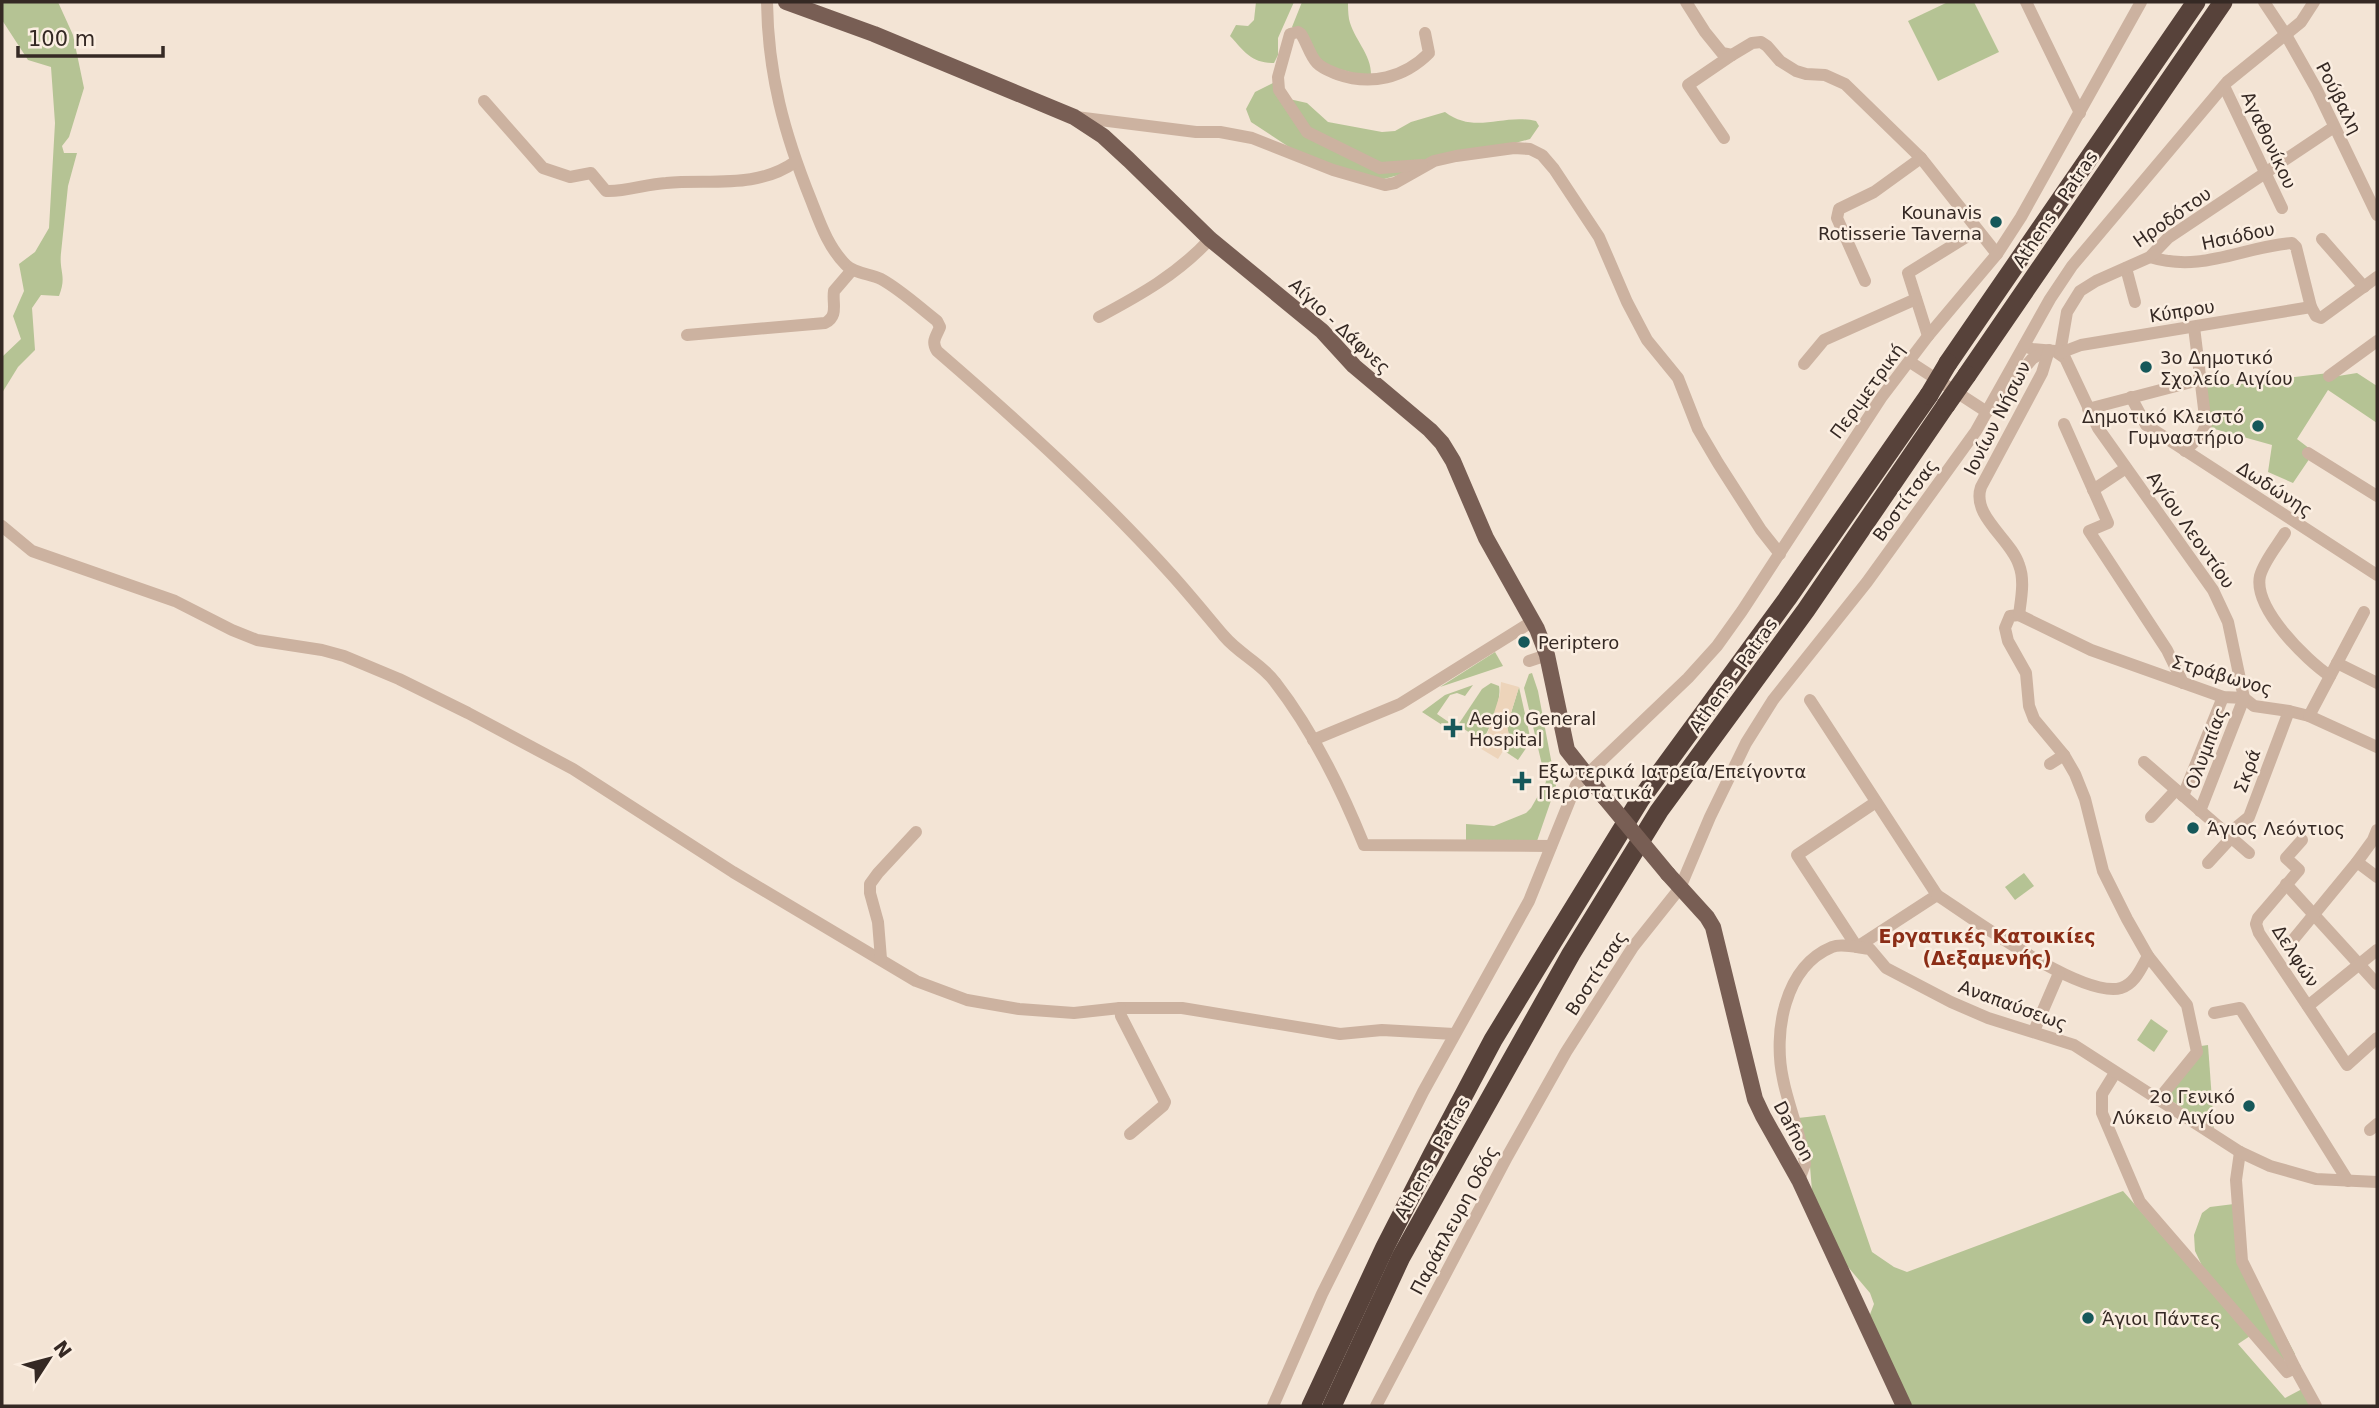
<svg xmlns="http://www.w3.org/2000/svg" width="2379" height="1408" font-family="'DejaVu Sans',sans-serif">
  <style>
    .green { fill: #b5c394 }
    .plaza { fill: #edd4ba }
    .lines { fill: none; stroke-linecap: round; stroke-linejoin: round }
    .minor { stroke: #ccb2a0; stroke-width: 12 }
    .major { stroke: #785e54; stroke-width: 16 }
    .highway { stroke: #57423a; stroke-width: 19 }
    .major-bridge { stroke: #785e54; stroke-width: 16 }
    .highway-bridge { stroke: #57423a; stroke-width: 19 }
    .poi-dot { fill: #16585a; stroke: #fbeee1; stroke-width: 2.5 }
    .labels { text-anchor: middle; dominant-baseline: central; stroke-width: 5; stroke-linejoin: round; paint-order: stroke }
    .street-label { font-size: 18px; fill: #352924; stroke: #fbeee1 }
    .poi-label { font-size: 18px; fill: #352924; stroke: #fbeee1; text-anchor: start }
    .neighbourhood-label { font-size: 19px; font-weight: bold; fill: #8b2d16; stroke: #fbeee1 }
  </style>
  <rect width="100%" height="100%" fill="#f3e4d5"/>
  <!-- green -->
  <g class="green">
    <path d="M 2,2 L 58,2 L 73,35 L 84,88 L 69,137 L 62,146 L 64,153 L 77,153 L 68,186 L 61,253 C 59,272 67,276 59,296 L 41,295 L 32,308 L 35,350 L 18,367 L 2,393 L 2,357 L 21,339 L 13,316 L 24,291 L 19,264 L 35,252 L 49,228 L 55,123 L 51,67 L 28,60 L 2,20 Z"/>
    <path d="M 1256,2 L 1294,2 L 1278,38 L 1278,55 L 1274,63 C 1251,63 1245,52 1230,36 L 1236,25 L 1248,26 L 1254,20 Z"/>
    <path d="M 1302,2 L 1348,2 C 1348,7 1348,13 1349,19 C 1353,38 1372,55 1371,75 L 1367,77 L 1325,65 L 1292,27 Z"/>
    <path d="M 1948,2 L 1974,2 L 1999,52 L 1938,81 L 1908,21 Z"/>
    <path d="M 1273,83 L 1289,99 L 1307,103 L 1328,122 L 1382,132 L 1395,131 L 1411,122 L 1445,112 C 1476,135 1502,113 1536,121 L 1539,126 L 1530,139 L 1384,179 L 1356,174 L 1292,149 L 1251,122 L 1246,109 L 1255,92 Z"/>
    <path d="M 2329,373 L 2332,377 L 2357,373 L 2377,386 L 2377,423 L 2328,390 L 2297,439 L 2314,452 L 2293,483 L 2268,472 L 2272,445 L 2211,428 L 2206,387 Z"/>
    <path d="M 1495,652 L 1503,666 L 1440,687 Z"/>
    <path d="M 1532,673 L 1538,691 L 1556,786 L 1537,841 L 1466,840 L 1466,824 L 1494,826 L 1526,813 L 1531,808 L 1546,782 L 1524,688 L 1529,674 Z"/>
    <path d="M 1491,683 L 1499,686 C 1502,699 1490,729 1482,741 L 1458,725 L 1482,689 Z"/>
    <path d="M 1473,685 L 1465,696 L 1457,693 L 1450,695 L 1437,714 L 1456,727 L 1453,732 L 1422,712 L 1445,695 Z"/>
    <path d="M 1519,687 L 1531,741 L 1518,760 L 1503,750 L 1510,740 L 1507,726 Z"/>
    <path d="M 2024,873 L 2034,886 L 2015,900 L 2005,887 Z"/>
    <path d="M 2151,1019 L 2168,1031 L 2154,1052 L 2137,1040 Z"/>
    <path d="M 2208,1045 L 2214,1128 L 2167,1098 L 2201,1046 Z"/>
    <path d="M 1825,1115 L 1872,1252 L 1894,1267 L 1907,1272 L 2123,1191 L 2250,1336 L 2238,1344 L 2285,1398 L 2302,1389 L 2312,1406 L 1912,1406 L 1869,1317 L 1874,1304 L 1870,1293 L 1843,1261 L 1812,1191 L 1809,1154 L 1798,1118 Z"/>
    <path d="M 2234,1204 L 2246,1262 L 2295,1354 L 2282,1361 L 2206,1274 L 2195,1251 L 2194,1235 L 2202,1213 L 2210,1207 Z"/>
  </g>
  <!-- plaza -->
  <path class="plaza" d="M 1501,682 L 1519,687 L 1507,726 L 1510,740 L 1498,759 L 1478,747 L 1488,732 L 1500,694 Z"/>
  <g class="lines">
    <!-- minor -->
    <g class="minor">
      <path d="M 767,2 C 768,74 784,133 811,200 C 820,223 828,247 846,265 C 854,273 870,274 881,279 C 901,290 919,307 937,321 L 940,327 C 936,337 931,341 937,351 C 1019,422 1100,495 1172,575 C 1190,595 1207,616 1224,636 C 1239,654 1261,663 1275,682 C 1313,731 1341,788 1364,845 L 1551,846"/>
      <path d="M 1686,2 L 1705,32 L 1722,53 L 1732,55 L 1752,43 L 1761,42 L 1767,46 L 1780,61 L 1796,71 L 1806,74 L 1825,75 L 1845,84 L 1921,158 L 1997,254"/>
      <path d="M 2026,2 L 2080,113"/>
      <path d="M 2264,2 L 2286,35 L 2317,90 L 2377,215"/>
      <path d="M 2224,86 L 2282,208"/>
      <path d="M 484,101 L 543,168 L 570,177 L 591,173 L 606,191 C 626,192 646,184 666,183 C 710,179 757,189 795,162"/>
      <path d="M 1076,117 L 1196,132 L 1220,132 L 1252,138 L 1333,170 L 1385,185 L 1395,183 L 1434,161 L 1456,156 L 1514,148 L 1530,149 L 1542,155 L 1554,169 L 1599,237 L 1627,302 L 1647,340 L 1678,378 L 1698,429 L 1718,463 L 1761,530 L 1780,554"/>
      <path d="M 1724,138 L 1688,85 L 1732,55"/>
      <path d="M 1422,165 L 1380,168 L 1307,132 L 1279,90 L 1278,77 L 1290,34 L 1298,32 L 1301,34 C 1307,43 1310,56 1317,63 C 1323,69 1330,71 1337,74 C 1371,86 1404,78 1429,53 L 1425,33"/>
      <path d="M 2322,239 L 2364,287"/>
      <path d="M 2150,257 C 2202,273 2242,247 2292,243 L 2296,247 L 2311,307 L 2316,316 L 2321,318 L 2377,277"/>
      <path d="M 2126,268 L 2135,302"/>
      <path d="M 1865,281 L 1837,218 L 1839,209 L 1874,192 L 1921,158"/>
      <path d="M 1099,317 C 1140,295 1178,274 1210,239"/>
      <path d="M 687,335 L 825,323 C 839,316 832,303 834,291 L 852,270"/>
      <path d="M 1928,336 L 1908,273 L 1976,231"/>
      <path d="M 2024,346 L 2032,349 L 2055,351 L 2065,358 L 2098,428 L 2213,590 L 2228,622 L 2244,698"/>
      <path d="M 2060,353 L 2067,312 L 2080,291 L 2096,281 L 2150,257 L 2168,238 L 2334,127"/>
      <path d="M 2060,353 L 2081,345 L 2311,307"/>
      <path d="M 1910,362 L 1987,412 L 2032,359 L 2045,351"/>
      <path d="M 1804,364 L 1824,340 L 1916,299"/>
      <path d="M 2329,376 L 2377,341"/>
      <path d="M 2131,397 L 2146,425 L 2377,575"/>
      <path d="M 2088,409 L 2199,380"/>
      <path d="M 2064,424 L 2108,523 L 2089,531 L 2167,650 L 2183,683"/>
      <path d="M 2185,451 L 2202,434 L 2206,425 L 2194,327"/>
      <path d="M 2308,453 L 2377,496"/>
      <path d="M 2093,490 L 2126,468"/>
      <path d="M 2,526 L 32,551 L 175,601 L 232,630 L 257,640 L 322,650 L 344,656 L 399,679 L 468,713 L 573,769 L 733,872 L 916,981 L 967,1000 L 1019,1009 L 1074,1013 L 1120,1008 L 1182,1008 L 1340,1034 L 1382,1030 L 1454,1034"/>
      <path d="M 2285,533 C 2277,546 2264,561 2260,576 C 2253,608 2306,660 2330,676"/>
      <path d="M 2019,615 L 2010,616 L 2005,628 L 2008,641 L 2026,673 L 2029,706 L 2034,719 L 2064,755 L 2075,774 L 2085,799 L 2103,871 L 2127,919 L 2148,956"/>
      <path d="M 2019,615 L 2091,650 L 2223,697 L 2244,698 L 2254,706 L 2289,711 L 2309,716 L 2377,747"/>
      <path d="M 2019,615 C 2021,599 2025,580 2019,565 C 2011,539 1971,516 1981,487 L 2042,373 L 2049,350"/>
      <path d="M 1529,661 L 1547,655"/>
      <path d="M 2337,663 L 2377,683"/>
      <path d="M 1810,700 L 1937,895 L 1857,947"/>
      <path d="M 2309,716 L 2364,612"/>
      <path d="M 1313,740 L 1400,704 L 1533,621"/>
      <path d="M 2144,762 L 2249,853"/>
      <path d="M 2050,764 L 2064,755"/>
      <path d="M 2183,796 L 2223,697"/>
      <path d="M 2200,811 L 2244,698"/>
      <path d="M 2151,817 L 2176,790"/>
      <path d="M 2227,835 L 2249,817 L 2289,711"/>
      <path d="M 2302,840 L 2286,858 L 2299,870 L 2258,918 L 2256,924 L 2259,933 L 2347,1065 L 2377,1038"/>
      <path d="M 2357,862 L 2377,877"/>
      <path d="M 2208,863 L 2231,838"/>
      <path d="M 2286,884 L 2377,984"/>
      <path d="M 1937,895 C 1972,918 2082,999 2121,988 C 2135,984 2141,968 2148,956 L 2187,1005 L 2197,1052 L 2158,1100"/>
      <path d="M 2288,946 L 2357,862 L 2373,840 L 2377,830"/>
      <path d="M 1857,947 L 1797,855 L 1876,802"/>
      <path d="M 881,959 L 878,922 L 870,893 L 870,884 L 878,873 L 916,832"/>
      <path d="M 2308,1006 L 2377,950"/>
      <path d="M 1120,1008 L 1121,1016 L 1165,1102 L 1163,1106 L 1130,1134"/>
      <path d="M 2214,1013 L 2240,1008 L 2348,1181"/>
      <path d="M 2034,1031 L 2059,973"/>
      <path d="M 2115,1073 L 2102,1094 L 2102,1113 L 2140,1202 L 2287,1372 L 2295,1368 L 2316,1406"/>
      <path d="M 2370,1130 L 2377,1124"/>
      <path d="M 2240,1152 L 2236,1180 L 2242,1261 L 2295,1368"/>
      <path d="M 1799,1180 L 1805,1164 L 1804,1157 C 1799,1130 1788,1105 1783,1079 C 1773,1033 1784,967 1832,947 C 1842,943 1859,948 1870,949 L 1886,968 L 1951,1002 L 1988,1018 L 2074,1045 L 2240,1152 L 2270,1166 L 2316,1179 L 2377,1182"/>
      <path d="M 1273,1406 L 1322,1294 L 1423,1092 L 1529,901 L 1576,785 L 1688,678 L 1717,646 L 1742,611 L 1881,398 L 1928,336 L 1997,254 L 2021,217 L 2141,2"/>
      <path d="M 1376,1406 L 1507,1157 L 1566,1052 L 1633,947 L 1680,888 L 1710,817 L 1746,743 L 1773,700 L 1867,582 L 1976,431 L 2050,299 L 2072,266 L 2227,82 L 2301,22 L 2314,2"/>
    </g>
    <!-- major -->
    <g class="major">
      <path d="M 786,2 L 874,34 L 1074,117 L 1103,136 L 1129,160 L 1210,239 L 1322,331 L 1354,366 L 1430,430 L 1442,443 L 1453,461 L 1486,538 L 1537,629 L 1547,655 L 1567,750 L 1605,798"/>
      <path d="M 1668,874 L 1707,917 L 1713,927 L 1755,1099 L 1763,1116 L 1799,1180 L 1904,1406"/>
    </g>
    <!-- highway -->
    <g class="highway">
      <path d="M 1948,363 L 2196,2"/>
      <path d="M 1967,375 L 2223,2"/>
      <path d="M 1311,1406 L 1385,1247 L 1432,1155 L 1493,1040 L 1552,943 L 1640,800 L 1787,599 L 1929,395"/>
      <path d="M 1332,1406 L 1401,1257 L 1571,954 L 1659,811 L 1806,610 L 1946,405"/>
    </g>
    <!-- major-bridge -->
    <path class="major-bridge" d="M 1605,798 L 1668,874"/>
    <!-- highway-bridge -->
    <g class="highway-bridge">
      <path d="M 1929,395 L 1948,363"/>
      <path d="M 1946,405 L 1967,375"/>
    </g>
  </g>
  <!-- markers -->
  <g class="poi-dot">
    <circle cx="1996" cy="222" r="7"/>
    <circle cx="2146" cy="367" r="7"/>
    <circle cx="2258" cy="426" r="7"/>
    <circle cx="1524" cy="642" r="7"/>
    <path d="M1449.5 717.5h7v7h7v7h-7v7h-7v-7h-7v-7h7z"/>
    <path d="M1518.5 770.5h7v7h7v7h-7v7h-7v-7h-7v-7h7z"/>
    <circle cx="2193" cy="828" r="7"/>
    <circle cx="2249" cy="1106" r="7"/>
    <circle cx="2088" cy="1318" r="7"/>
  </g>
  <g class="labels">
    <!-- street labels -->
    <g class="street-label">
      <text transform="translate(2339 98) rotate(63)">Ρούβαλη</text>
      <text transform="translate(2269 140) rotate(65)">Αγαθονίκου</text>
      <text transform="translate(2055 209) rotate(-56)">Athens - Patras</text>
      <text transform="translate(2172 217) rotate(-35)">Ηροδότου</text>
      <text transform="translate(2238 236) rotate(-12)">Ησιόδου</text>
      <text transform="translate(2182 311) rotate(-9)">Κύπρου</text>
      <text transform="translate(1340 326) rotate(43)">Αίγιο - Δάφνες</text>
      <text transform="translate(1867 391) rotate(-54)">Περιμετρική</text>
      <text transform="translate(1997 418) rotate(-63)">Ιονίων Νήσων</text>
      <text transform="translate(2275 489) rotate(33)">Δωδώνης</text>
      <text transform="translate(1905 500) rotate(-54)">Βοστίτσας</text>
      <text transform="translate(2191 530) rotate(55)">Αγίου Λεοντίου</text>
      <text transform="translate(1733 675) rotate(-54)">Athens - Patras</text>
      <text transform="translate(2222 675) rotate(16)">Στράβωνος</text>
      <text transform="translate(2206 748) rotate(-69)">Ολυμπίας</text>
      <text transform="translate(2247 771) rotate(-70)">Σκρά</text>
      <text transform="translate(2296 956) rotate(57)">Δελφών</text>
      <text transform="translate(1596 973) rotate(-57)">Βοστίτσας</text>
      <text transform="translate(2013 1005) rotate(20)">Αναπαύσεως</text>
      <text transform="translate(1794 1131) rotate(62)">Dafnon</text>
      <text transform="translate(1432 1158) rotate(-61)">Athens - Patras</text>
      <text transform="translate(1454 1220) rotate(-62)">Παράπλευρη Οδός</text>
    </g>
    <!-- poi labels -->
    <g class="poi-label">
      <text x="1982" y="212" text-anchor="end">Kounavis<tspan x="1982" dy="21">Rotisserie Taverna</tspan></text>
      <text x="2160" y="357">3ο Δημοτικό<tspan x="2160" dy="21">Σχολείο Αιγίου</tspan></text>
      <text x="2244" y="416" text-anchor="end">Δημοτικό Κλειστό<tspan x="2244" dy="21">Γυμναστήριο</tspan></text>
      <text x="1538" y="642">Periptero</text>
      <text x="1469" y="718">Aegio General<tspan x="1469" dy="21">Hospital</tspan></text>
      <text x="1538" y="771">Εξωτερικά Ιατρεία/Επείγοντα<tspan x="1538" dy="21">Περιστατικά</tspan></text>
      <text x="2207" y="828">Άγιος Λεόντιος</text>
      <text x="2235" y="1096" text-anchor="end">2ο Γενικό<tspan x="2235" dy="21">Λύκειο Αιγίου</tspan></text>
      <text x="2102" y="1318">Άγιοι Πάντες</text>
    </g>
    <!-- neighbourhood labels -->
    <g class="neighbourhood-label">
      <text x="1987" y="936">Εργατικές Κατοικίες<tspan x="1987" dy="22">(Δεξαμενής)</tspan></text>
    </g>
  </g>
  <!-- border -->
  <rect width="2379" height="1408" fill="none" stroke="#352924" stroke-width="7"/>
  <!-- north arrow -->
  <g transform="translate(49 1359) rotate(54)" stroke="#fbeee1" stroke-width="5" paint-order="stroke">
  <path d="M0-5L12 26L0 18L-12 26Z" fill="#352924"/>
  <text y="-10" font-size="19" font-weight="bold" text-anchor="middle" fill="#352924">N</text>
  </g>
  <!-- scale -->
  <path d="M18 46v10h145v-10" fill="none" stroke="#352924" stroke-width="3.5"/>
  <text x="28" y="46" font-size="21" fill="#352924" stroke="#fbeee1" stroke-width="5" paint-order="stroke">100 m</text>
</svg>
